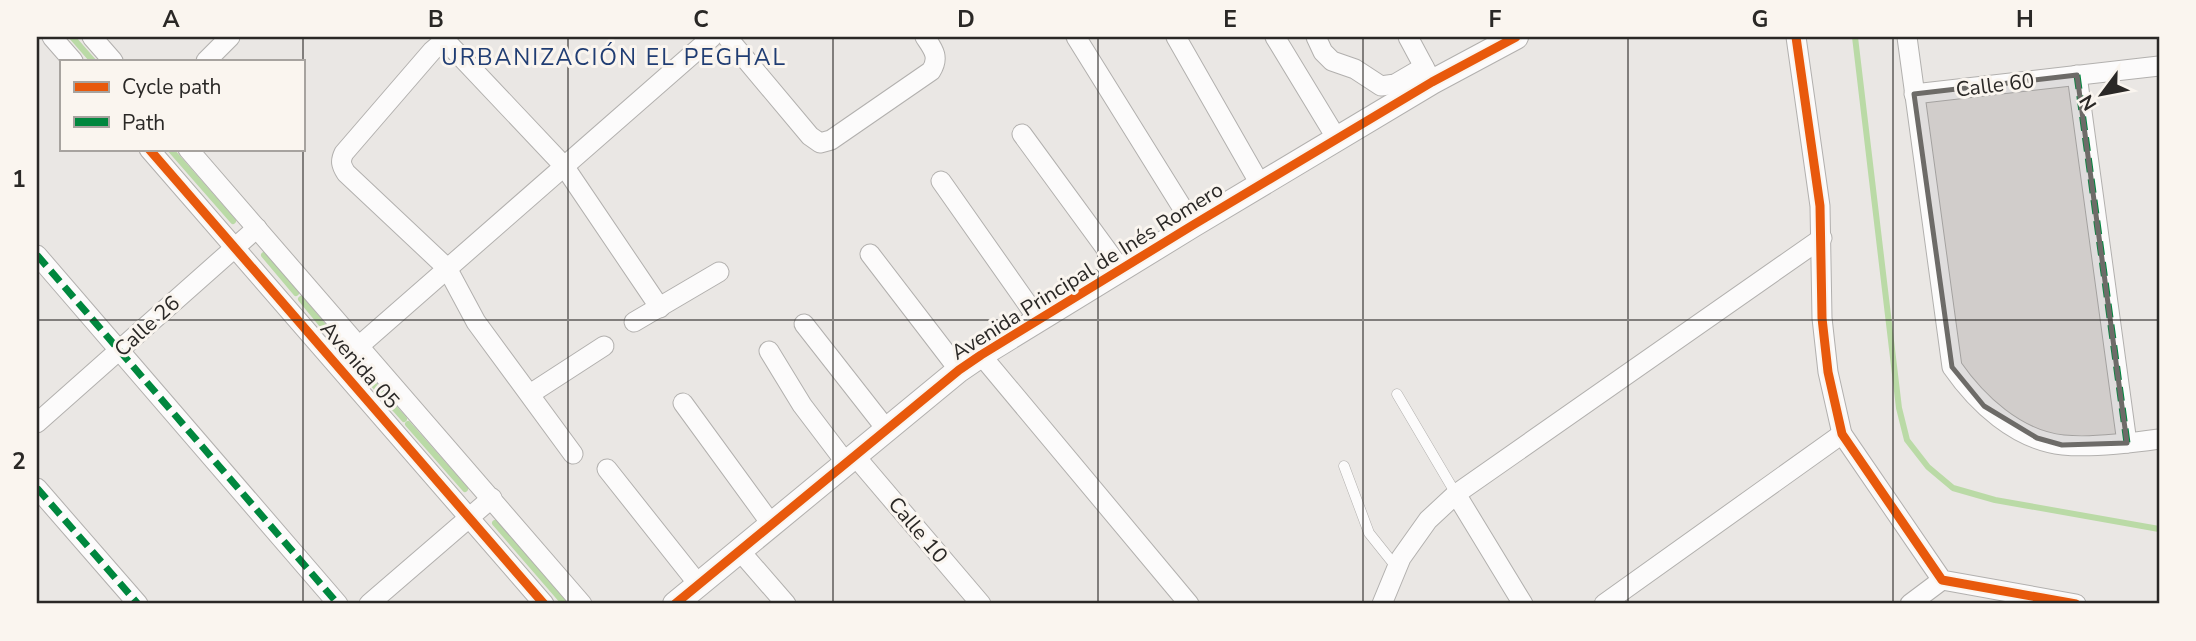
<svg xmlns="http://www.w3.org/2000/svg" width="2196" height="641" font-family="'Nunito Sans',sans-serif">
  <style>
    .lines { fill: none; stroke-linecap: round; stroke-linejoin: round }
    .stream { stroke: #badaa6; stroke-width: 6 }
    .service-casing { stroke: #b2b0ae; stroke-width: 11 }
    .minor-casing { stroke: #b2b0ae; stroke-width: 21 }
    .tertiary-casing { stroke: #b2b0ae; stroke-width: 26 }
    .service { stroke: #fcfbfb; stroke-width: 10 }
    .minor { stroke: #fcfbfb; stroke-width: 19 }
    .tertiary { stroke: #fcfbfb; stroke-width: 24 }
    .quiet { stroke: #00873e; stroke-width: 7; stroke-dasharray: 14 7; stroke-linecap: butt }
    .cycleway-casing { stroke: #faf5ef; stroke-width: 13 }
    .cycleway { stroke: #e8590c; stroke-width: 9 }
    .marked { fill: #6d6b68; fill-opacity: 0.2; stroke: #6d6b68; stroke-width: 5; stroke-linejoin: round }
    .grid { fill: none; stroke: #2a2826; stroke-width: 2; stroke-opacity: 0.55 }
    .labels { text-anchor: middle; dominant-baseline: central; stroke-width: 6; stroke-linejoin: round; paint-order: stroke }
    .street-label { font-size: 21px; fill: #2a2826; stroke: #faf5ef }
    .neighbourhood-label { font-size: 23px; letter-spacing: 2px; fill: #203d73; stroke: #faf5ef }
    .neatline { fill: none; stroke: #2a2826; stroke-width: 2.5 }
    .grid-label { font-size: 23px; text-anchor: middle; font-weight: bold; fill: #2a2826 }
  </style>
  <rect width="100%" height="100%" fill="#eae7e4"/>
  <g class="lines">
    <!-- stream -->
    <g class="stream">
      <path d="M 72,37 L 93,61"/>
      <path d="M 1855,37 L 1899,408 L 1907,440 L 1928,467 L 1953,488 L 1995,500 L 2159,529"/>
      <path d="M 170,149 L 233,221"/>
      <path d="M 264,255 L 296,293"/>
      <path d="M 301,299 L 333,338"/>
      <path d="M 337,343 L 404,419"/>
      <path d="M 408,424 L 465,489"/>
      <path d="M 495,523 L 565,604"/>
    </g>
    <!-- service casing -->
    <g class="service-casing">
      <g id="service">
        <path d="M 1397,394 L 1456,494"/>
        <path d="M 1344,466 L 1369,533 L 1397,568"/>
      </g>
    </g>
    <!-- minor casing -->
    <g class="minor-casing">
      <g id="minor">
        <path d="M 52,37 L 73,61"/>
        <path d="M 92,37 L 113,61"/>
        <path d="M 446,37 L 445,40 L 432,51 L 344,153 C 340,161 341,165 346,173 L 447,268 L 476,322 L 573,454"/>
        <path d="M 727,37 L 810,136 L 820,143 L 831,140 L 931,71 C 940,57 933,49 925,37"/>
        <path d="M 1076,37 L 1193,225"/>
        <path d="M 1176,37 L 1260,184"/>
        <path d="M 1275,37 L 1337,139"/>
        <path d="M 1316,37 L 1323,52 L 1332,61 L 1355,69 L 1381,86 L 1395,84 L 1424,67"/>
        <path d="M 1408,37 L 1430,78"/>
        <path d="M 1796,37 L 1820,206 L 1822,318 L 1828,372 L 1842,434 L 1942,580 L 2076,604"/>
        <path d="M 1907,37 L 1952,367 C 1977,403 2016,440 2063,445 C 2091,448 2131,443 2159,439"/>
        <path d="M 445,40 L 564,166 L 660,308"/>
        <path d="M 206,61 L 230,37"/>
        <path d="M 2077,75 L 2127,443"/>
        <path d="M 1914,94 L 2159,66"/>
        <path d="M 1022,134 L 1120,268"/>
        <path d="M 149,149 L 544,604"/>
        <path d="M 188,149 L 582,604"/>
        <path d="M 941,181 L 1038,319"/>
        <path d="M 870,254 L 959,370"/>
        <path d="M 37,255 L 338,604"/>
        <path d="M 634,322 L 719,272"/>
        <path d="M 804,324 L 887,430"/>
        <path d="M 359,346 L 712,37"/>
        <path d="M 769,351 L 802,405 L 846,463"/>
        <path d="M 981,355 L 1189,604"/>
        <path d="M 530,394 L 604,346"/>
        <path d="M 683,403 L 772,525"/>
        <path d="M 37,423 L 257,228"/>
        <path d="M 855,456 L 981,604"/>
        <path d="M 607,469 L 699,585"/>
        <path d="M 37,488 L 138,604"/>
        <path d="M 1456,494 L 1523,604"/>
        <path d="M 740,551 L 786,604"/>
        <path d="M 369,604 L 492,498"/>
        <path d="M 1382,604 L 1401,558 L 1428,520 L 1456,494 L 1822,238"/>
        <path d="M 1604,604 L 1842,434"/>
        <path d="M 1910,604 L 1942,580"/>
      </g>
    </g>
    <!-- tertiary casing -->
    <g class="tertiary-casing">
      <path id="tertiary" d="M 675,604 L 959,370 L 981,355 L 1193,225 L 1432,82 L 1516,37"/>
    </g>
    <!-- service -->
    <use href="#service" class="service"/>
    <!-- minor -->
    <use href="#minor" class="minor"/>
    <!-- tertiary -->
    <use href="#tertiary" class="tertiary"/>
    <!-- quiet -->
    <g class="quiet">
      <path d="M 2077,75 L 2127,443"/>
      <path d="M 37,255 L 338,604"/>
      <path d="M 37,488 L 138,604"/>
    </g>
    <!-- cycleway casing -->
    <g class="cycleway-casing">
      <g id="cycleway">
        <path d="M 1796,37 L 1820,206 L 1822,318 L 1828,372 L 1842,434 L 1942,580 L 2076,604"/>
        <path d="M 149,149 L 544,604"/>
        <path d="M 675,604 L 959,370 L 981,355 L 1193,225 L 1432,82 L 1516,37"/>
      </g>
    </g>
    <!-- cycleway -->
    <use href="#cycleway" class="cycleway"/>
  </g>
  <!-- marked area -->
  <path class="marked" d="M 2077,75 L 2127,443 L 2062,445 L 2037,438 L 1984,406 L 1952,367 L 1914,94 Z"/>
  <!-- grid -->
  <path class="grid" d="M 303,37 L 303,604M 568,37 L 568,604M 833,37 L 833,604M 1098,37 L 1098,604M 1363,37 L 1363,604M 1628,37 L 1628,604M 1893,37 L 1893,604M 37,320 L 2159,320"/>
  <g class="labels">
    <!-- street labels -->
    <g class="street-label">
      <text transform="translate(1995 85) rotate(-7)">Calle 60</text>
      <text transform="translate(1087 271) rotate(-32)">Avenida Principal de Inés Romero</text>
      <text transform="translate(147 326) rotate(-42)">Calle 26</text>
      <text transform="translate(360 365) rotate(49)">Avenida 05</text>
      <text transform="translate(918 530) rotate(50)">Calle 10</text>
    </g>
    <!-- neighbourhood labels -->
    <g class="neighbourhood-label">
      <text x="614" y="57">URBANIZACIÓN EL PEGHAL</text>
    </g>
  </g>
  <!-- border -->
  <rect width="2196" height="641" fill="none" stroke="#faf5ef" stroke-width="77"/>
  <!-- legend -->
  <rect x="60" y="60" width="245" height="91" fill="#faf5ef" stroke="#a7a39f" stroke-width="2"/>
  <rect x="74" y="82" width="35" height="10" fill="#e8590c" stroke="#a7a39f" stroke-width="2"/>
  <text x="122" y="94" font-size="21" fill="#2a2826">Cycle path</text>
  <rect x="74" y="117" width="35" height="10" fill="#00873e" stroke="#a7a39f" stroke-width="2"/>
  <text x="122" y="130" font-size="21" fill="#2a2826">Path</text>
  <!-- north arrow -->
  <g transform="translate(2102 94) rotate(238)" stroke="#faf5ef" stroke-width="5" paint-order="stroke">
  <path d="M0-5L12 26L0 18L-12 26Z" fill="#2a2826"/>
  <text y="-10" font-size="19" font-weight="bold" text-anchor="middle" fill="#2a2826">N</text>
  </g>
  <rect x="38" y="38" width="2120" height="564" class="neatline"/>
  <g class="grid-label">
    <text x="171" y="27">A</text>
    <text x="436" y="27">B</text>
    <text x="701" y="27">C</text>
    <text x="966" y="27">D</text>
    <text x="1230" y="27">E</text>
    <text x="1495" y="27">F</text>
    <text x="1760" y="27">G</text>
    <text x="2025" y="27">H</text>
    <text x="19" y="187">1</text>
    <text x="19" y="469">2</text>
  </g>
</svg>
